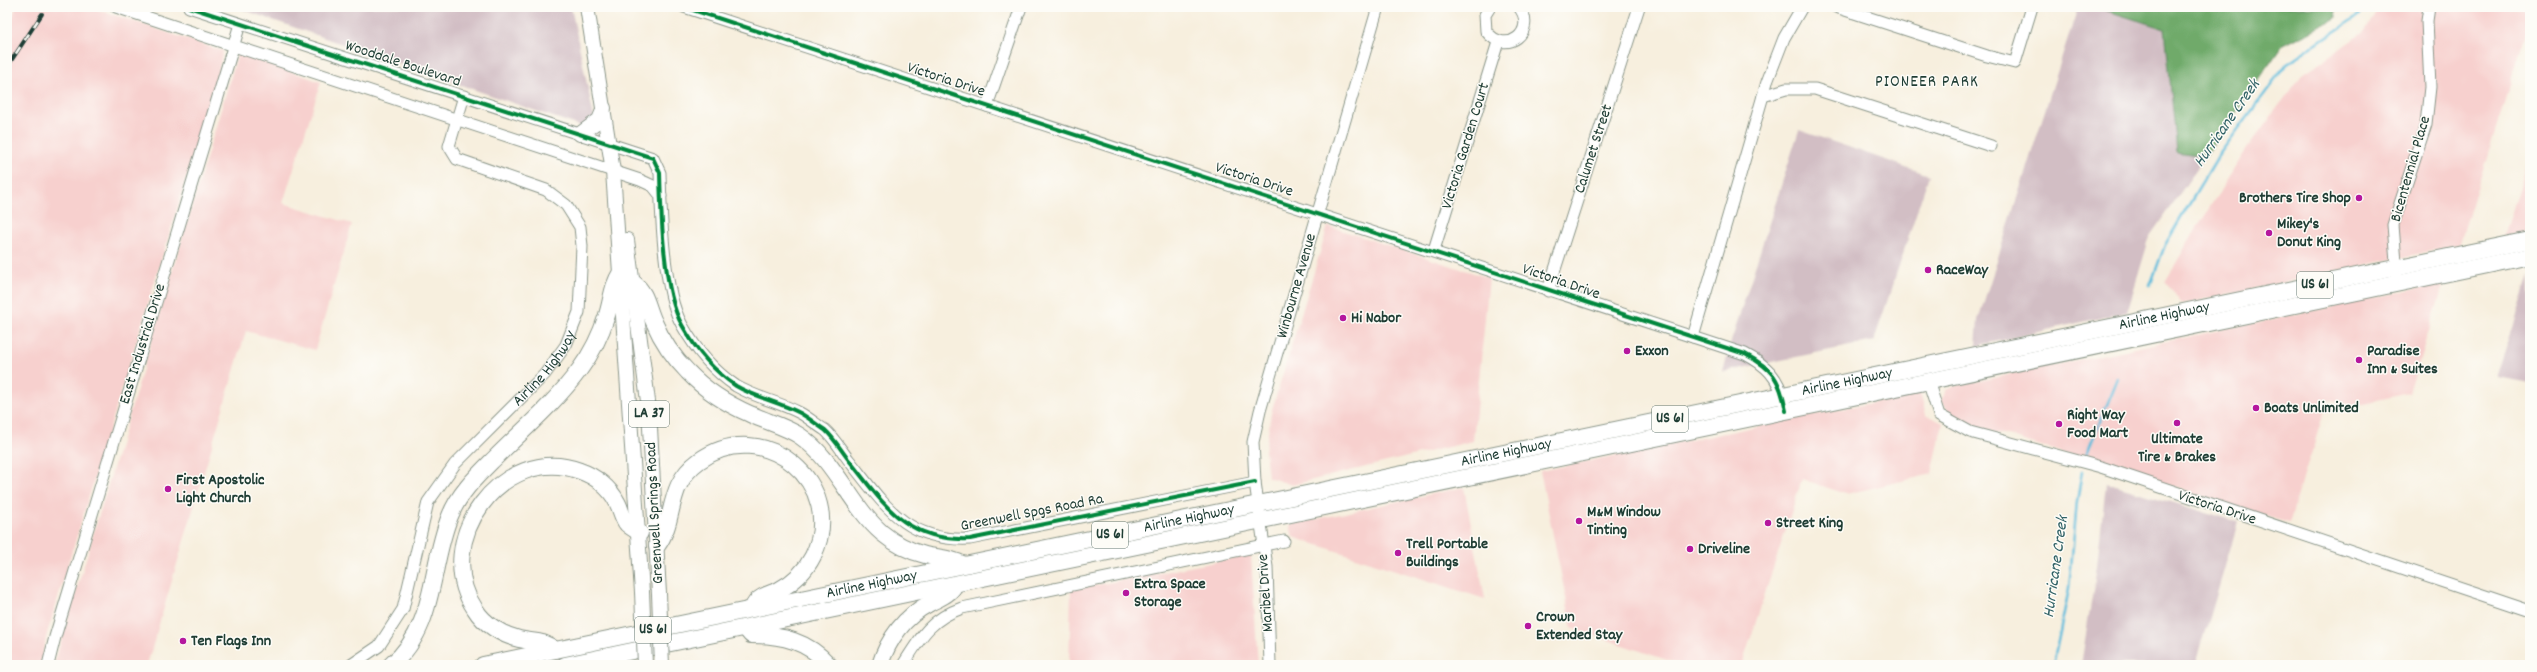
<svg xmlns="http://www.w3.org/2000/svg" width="2537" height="672" font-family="Dekko,sans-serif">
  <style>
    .built { fill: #f7d0ce }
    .industrial { fill: #d2bec4 }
    .forest { fill: #6faa6b; stroke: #477450 }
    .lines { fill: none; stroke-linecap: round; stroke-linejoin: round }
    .stream { stroke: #5fbddd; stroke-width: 2.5 }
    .minor-casing { stroke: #8b9689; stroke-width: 13 }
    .major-casing { stroke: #8b9689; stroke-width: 16 }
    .highway-casing { stroke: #8b9689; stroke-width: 18 }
    .minor { stroke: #fff; stroke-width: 11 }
    .major { stroke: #fff; stroke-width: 14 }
    .highway { stroke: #fff; stroke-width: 16 }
    .rail-casing { stroke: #1f3d34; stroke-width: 4 }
    .rail { stroke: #fdfcf7; stroke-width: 2.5; stroke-dasharray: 8; stroke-linecap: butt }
    .major-bridge-casing { stroke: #8b9689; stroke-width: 16; stroke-linecap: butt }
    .major-bridge { stroke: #fff; stroke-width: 14 }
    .cycleway-casing { stroke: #fdfcf7; stroke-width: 6 }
    .cycleway { stroke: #00873e; stroke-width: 4 }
    .poi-dot { fill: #b5179e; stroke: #fdfcf7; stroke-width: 1.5 }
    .labels { text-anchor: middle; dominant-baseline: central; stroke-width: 3; stroke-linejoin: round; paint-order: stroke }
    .shield { fill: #fdfcf7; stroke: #62766e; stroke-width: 1 }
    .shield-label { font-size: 15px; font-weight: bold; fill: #1f3d34 }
    .street-label { font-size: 16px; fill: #1f3d34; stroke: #fdfcf7 }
    .poi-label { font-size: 16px; font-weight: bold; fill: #1f3d34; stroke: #fdfcf7; text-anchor: start }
    .neighbourhood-label { font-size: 17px; letter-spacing: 1px; fill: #1f3d34; stroke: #fdfcf7 }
    .water-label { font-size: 17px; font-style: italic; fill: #326367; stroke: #fdfcf7 }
  </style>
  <rect width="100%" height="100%" fill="#fdfcf7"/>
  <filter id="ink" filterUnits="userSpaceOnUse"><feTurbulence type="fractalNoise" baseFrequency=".025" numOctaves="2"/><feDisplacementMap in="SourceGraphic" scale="8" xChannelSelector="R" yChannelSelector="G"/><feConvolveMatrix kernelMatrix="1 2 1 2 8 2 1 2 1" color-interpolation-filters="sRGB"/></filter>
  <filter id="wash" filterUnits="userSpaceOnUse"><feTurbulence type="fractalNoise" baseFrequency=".012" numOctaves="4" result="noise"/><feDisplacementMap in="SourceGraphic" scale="16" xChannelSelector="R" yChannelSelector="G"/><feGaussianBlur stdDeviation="0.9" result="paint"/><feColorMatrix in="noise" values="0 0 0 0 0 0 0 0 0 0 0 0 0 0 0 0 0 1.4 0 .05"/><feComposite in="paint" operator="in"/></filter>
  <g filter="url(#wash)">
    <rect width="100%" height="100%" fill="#f7efde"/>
    <!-- built -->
    <g class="built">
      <path d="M 16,7 L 90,7 L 223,51 L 216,81 L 47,634 L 40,665 L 7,665 L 7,34 Z"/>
      <path d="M 2378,7 L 2530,7 L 2530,21 L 2459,245 L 2182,304 L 2165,282 L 2197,227 L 2252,141 L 2303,74 L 2364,32 L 2378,10 Z"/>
      <path d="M 238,53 L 321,82 L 283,203 L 352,224 L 315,350 L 246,331 L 147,665 L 54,665 Z"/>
      <path d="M 2530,155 L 2530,231 L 2504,237 Z"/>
      <path d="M 1328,226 L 1489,278 L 1473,441 L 1292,485 L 1268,477 L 1265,451 L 1271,413 Z"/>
      <path d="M 2444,283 L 2409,393 L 2354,405 L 2328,400 L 2289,523 L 1979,427 L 1951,414 L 1941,401 L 1946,390 L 1955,386 Z"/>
      <path d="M 1920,393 L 1926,415 L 1943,423 L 1932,474 L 1846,494 L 1802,479 L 1742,665 L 1682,665 L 1572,628 L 1540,471 Z"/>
      <path d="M 1464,487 L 1485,599 L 1293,537 L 1290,525 Z"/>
      <path d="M 1251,555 L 1258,665 L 1069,665 L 1071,590 Z"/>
    </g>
    <!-- industrial -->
    <g class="industrial">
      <path d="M 235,7 L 571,7 L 597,132 Z"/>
      <path d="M 2078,7 L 2095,7 L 2166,29 L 2177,152 L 2206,156 L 2150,236 L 2127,312 L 1976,346 L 1978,320 Z"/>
      <path d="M 1799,130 L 1929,175 L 1874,341 L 1723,372 L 1731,342 Z"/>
      <path d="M 2530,276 L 2530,383 L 2496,377 Z"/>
      <path d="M 2106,483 L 2238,522 L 2196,665 L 2081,665 L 2097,566 Z"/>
    </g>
    <!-- forest -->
    <path class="forest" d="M 2095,7 L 2335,7 L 2336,18 L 2282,46 L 2206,156 L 2177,152 L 2165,29 Z"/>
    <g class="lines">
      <!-- stream -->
      <g class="stream">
        <path d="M 2150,286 L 2165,245 L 2218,156 L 2286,65 L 2359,15 L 2358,7"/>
        <path d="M 2085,458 L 2118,378"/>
        <path d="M 2053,665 L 2069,589 L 2077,502 L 2082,471"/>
      </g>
    </g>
  </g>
  <g filter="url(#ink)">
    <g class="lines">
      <!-- minor casing -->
      <g class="minor-casing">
        <g id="minor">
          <path d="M 116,7 L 640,180 L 653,186 L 661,196"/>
          <path d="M 189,7 L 653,158 L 660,173 C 661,212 663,292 682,325 C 696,350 712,370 736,386 C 756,398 780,402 800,413 C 809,418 817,425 825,430 C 834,438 841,450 848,459 C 884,504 905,542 970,539 L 1255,482"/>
          <path d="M 684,7 L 1745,354 C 1766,365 1779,377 1784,402"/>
          <path d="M 1490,7 L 1485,15 L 1486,31 C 1506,57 1538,31 1519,7"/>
          <path d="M 1836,7 L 1987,56 L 2015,63 L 2032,7"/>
          <path d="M 1763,96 L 1786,89 L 1815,89 L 1991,146"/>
          <path d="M 987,106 L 1021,7"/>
          <path d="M 1434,250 L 1498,42"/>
          <path d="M 2397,275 L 2393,225 L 2426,124 L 2430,87 L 2427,21 L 2429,7"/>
          <path d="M 1548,291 L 1639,7"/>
          <path d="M 1693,337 L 1767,82 L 1784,38 L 1802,7"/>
          <path d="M 1928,381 L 1939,415 L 1970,432 L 2101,467 L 2530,611"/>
          <path d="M 48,665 L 55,637 L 240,24"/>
          <path id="s1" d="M 351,665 L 379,646 L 403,609 L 428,502 L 455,464 L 545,374 L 566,345 L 579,312 L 582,246 L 580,227 L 566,205 L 546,190 L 457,159 L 449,146 L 464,96"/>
          <path d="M 903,665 C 920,638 930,619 962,608 L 1284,541"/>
          <path d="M 1270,665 L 1267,567 L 1255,482 L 1253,442 L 1260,411 L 1378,7"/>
        </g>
      </g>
      <!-- major casing -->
      <g class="major-casing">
        <g id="major">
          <path d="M 587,7 L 613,171 L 642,592"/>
          <path d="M 580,134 L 599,120 L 604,108"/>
          <path d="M 627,240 L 649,409 L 659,594"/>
        </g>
      </g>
      <!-- highway casing -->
      <g class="highway-casing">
        <g id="highway">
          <path d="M 634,283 C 647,294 647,307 654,322 C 662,341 674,358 688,372 C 706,391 727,404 750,414 C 767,422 785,426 800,436 C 835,460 850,505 882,533 C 894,543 909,551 925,555 C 938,558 950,558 962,564"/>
          <path d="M 657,546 C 677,519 665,486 699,461 C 763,414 848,484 813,556 C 806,570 794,582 779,590 C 770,594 759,596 754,605"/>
          <path d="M 746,629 L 751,635 C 782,635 808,641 829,665"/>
          <path d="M 555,650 C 541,639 535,643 519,639 C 502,635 484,624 475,609 C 430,542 503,442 580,471 C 595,476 610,488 617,502 C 621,509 622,518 627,524 C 630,527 636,530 640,533"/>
          <path d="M 391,665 C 437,627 429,567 450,516 C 459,493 477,476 494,459 C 523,430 556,402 580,369 C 592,353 601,334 607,315 C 612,299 612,286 621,272"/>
          <path id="s2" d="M 483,665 L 2530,240"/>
          <path d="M 565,665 L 2530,256"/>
          <path d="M 880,665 C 888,639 905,616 930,603 C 939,598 947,596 953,588"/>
        </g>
      </g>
      <!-- minor -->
      <use href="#minor" class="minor"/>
      <!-- major -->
      <use href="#major" class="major"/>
      <!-- highway -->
      <use href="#highway" class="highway"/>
      <!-- rail casing -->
      <g class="rail-casing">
        <path id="rail" d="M 7,67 L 42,14"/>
      </g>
      <!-- rail -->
      <use href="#rail" class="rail"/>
      <!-- major-bridge casing -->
      <g class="major-bridge-casing">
        <g id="major-bridge">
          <path d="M 642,592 L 645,665"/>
          <path d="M 659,594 L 662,665"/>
        </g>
      </g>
      <!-- major-bridge -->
      <use href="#major-bridge" class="major-bridge"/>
      <!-- cycleway casing -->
      <g class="cycleway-casing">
        <g id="cycleway">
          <path d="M 189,7 L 653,158 L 660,173 C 661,212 663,292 682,325 C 696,350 712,370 736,386 C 756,398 780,402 800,413 C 809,418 817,425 825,430 C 834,438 841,450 848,459 C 884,504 905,542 970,539 L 1255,482"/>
          <path d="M 684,7 L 1745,354 C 1773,369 1780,379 1786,411"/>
        </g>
      </g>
      <!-- cycleway -->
      <use href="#cycleway" class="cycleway"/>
    </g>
  </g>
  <!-- markers -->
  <g class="poi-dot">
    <circle cx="2359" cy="198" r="4"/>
    <circle cx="2269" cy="233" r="4"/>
    <circle cx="1928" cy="270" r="4"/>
    <circle cx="1343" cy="318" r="4"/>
    <circle cx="1627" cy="351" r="4"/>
    <circle cx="2359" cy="360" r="4"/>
    <circle cx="2256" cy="408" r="4"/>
    <circle cx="2177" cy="423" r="4"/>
    <circle cx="2059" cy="424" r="4"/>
    <circle cx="168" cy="489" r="4"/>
    <circle cx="1579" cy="521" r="4"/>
    <circle cx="1768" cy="523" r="4"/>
    <circle cx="1690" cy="549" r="4"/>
    <circle cx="1398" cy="553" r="4"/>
    <circle cx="1126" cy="593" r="4"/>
    <circle cx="1528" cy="626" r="4"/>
    <circle cx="183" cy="641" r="4"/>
  </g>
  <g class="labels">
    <!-- shield labels -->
    <g class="shield">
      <rect x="2297" y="272" width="36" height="26" rx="3"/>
      <rect x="629" y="401" width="40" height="26" rx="3"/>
      <rect x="1652" y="406" width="36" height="26" rx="3"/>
      <rect x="1092" y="522" width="36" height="26" rx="3"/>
      <rect x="635" y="617" width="36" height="26" rx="3"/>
    </g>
    <g class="shield-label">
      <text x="2315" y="285">US 61</text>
      <text x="649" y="414">LA 37</text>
      <text x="1670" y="419">US 61</text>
      <text x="1110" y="535">US 61</text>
      <text x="653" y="630">US 61</text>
    </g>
    <!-- street labels -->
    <g class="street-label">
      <text transform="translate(403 64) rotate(18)">Wooddale Boulevard</text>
      <text transform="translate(946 80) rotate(18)">Victoria Drive</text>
      <text transform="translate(1466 146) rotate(-73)">Victoria Garden Court</text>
      <text transform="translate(1594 149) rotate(-72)">Calumet Street</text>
      <text transform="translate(2411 169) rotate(-74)">Bicentennial Place</text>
      <text transform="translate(1254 180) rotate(18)">Victoria Drive</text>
      <text transform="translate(1561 282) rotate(19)">Victoria Drive</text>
      <text transform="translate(1297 286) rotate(-74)">Winbourne Avenue</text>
      <text stroke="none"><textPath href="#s2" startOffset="1717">Airline Highway</textPath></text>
      <text transform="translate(143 344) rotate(-73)">East Industrial Drive</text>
      <text stroke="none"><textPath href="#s1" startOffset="366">Airline Highway</textPath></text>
      <text stroke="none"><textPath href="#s2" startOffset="1393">Airline Highway</textPath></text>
      <text stroke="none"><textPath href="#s2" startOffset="1045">Airline Highway</textPath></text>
      <text transform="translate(2217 508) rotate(18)">Victoria Drive</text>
      <text transform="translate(655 513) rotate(-93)">Greenwell Springs Road</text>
      <text transform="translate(1032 513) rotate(-11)">Greenwell Spgs Road Ra</text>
      <text stroke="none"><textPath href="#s2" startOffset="721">Airline Highway</textPath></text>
      <text stroke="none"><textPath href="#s2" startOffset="397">Airline Highway</textPath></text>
      <text transform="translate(1266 593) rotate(-94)">Maribel Drive</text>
    </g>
    <!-- poi labels -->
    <g class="poi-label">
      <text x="2351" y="198" text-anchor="end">Brothers Tire Shop</text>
      <text x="2277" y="224">Mikey's<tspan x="2277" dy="18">Donut King</tspan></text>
      <text x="1936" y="270">RaceWay</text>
      <text x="1351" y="318">Hi Nabor</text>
      <text x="1635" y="351">Exxon</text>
      <text x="2367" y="351">Paradise<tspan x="2367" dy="18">Inn &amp; Suites</tspan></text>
      <text x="2264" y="408">Boats Unlimited</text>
      <text x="2067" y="415">Right Way<tspan x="2067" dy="18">Food Mart</tspan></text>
      <text x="2177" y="439" text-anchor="middle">Ultimate<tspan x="2177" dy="18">Tire &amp; Brakes</tspan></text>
      <text x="176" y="480">First Apostolic<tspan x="176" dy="18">Light Church</tspan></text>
      <text x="1587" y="512">M&amp;M Window<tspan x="1587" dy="18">Tinting</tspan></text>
      <text x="1776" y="523">Street King</text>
      <text x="1406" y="544">Trell Portable<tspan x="1406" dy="18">Buildings</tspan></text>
      <text x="1698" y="549">Driveline</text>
      <text x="1134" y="584">Extra Space<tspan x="1134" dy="18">Storage</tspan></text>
      <text x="1536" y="617">Crown<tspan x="1536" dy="18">Extended Stay</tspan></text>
      <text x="191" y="641">Ten Flags Inn</text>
    </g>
    <!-- neighbourhood labels -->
    <g class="neighbourhood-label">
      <text x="1927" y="83">PIONEER PARK</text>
    </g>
    <!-- water labels -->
    <g class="water-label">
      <text transform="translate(2228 124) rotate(-55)">Hurricane Creek</text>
      <text transform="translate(2057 567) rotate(-82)">Hurricane Creek</text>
    </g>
  </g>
  <!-- margin -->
  <rect width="2537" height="672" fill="none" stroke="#fdfcf7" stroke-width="24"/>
</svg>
